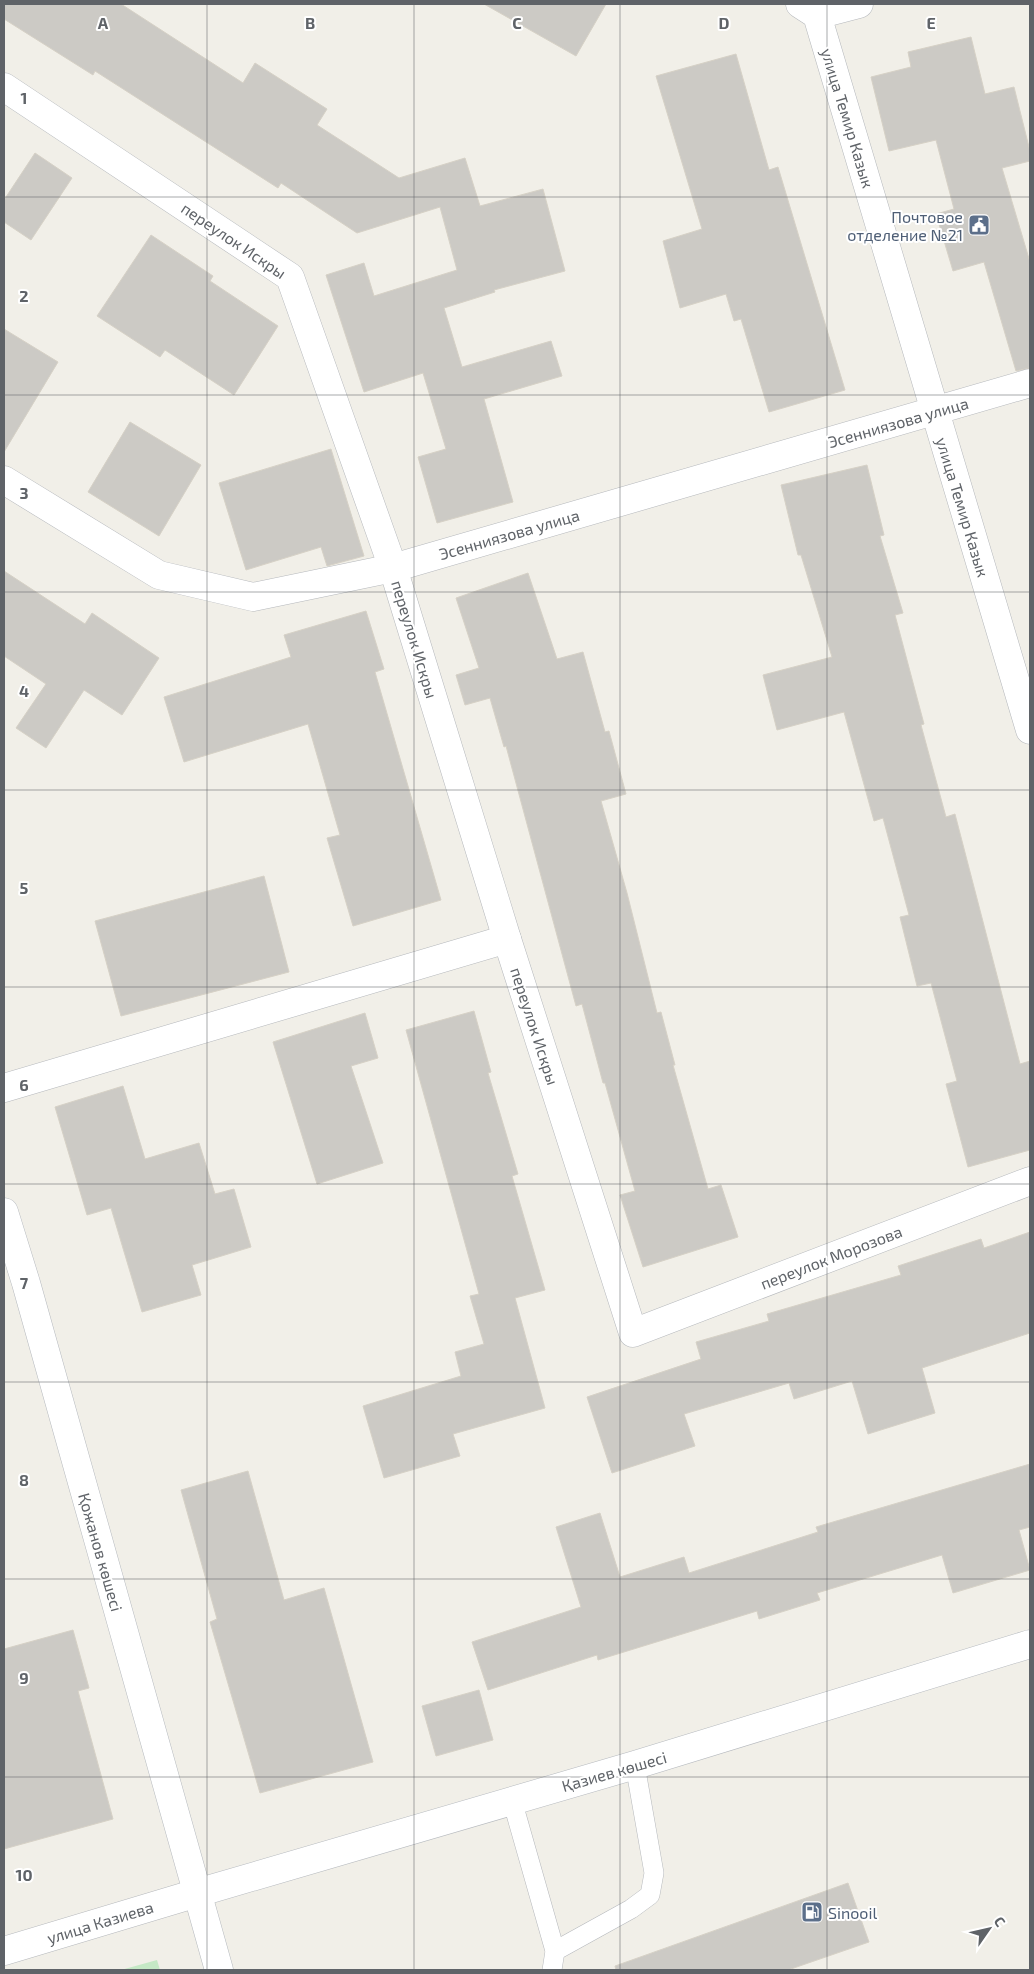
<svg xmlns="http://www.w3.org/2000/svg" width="1034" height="1974" font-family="'Exo 2',sans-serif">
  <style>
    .green { fill: #c5e8c5 }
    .building { fill: #cccac5; stroke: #d6d1c6 }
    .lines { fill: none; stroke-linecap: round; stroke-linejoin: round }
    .lane-casing { stroke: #b5b8bc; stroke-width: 20 }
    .street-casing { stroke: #b5b8bc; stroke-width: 29 }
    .secondary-casing { stroke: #b6babf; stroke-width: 29 }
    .lane { stroke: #fff; stroke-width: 19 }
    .street { stroke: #fff; stroke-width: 28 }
    .secondary { stroke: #fff; stroke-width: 28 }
    .grid { fill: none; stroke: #5f6368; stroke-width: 1; stroke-opacity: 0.55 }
    .labels { text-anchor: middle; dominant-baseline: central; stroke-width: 4; stroke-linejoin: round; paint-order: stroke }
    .street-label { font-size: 16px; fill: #5f6368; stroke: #fff }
    .service-label { font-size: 16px; fill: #4e5e75; stroke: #fff; text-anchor: end }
    .grid-label { font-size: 16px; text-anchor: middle; font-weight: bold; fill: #5f6368; stroke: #fff; stroke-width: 4; stroke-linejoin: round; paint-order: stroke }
  </style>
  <rect width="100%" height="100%" fill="#f1efe8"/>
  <!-- green -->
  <path class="green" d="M 157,1960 L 160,1970 L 121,1970 Z"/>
  <!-- building -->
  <g class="building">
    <path d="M 4,4 L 121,4 L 243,83 L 255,63 L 327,109 L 317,125 L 399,178 L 465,158 L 480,206 L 543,189 L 565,271 L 494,290 L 495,292 L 444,308 L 462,367 L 551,341 L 562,376 L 484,399 L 513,502 L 437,523 L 418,457 L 446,449 L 423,373 L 364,392 L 326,275 L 364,263 L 374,296 L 457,270 L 440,207 L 357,233 L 281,183 L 278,188 L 95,71 L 93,75 L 4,19 Z"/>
    <path d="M 484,4 L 606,4 L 576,56 Z"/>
    <path d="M 971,37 L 985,94 L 1014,87 L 1030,151 L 1030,161 L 1002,168 L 1030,262 L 1030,368 L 1016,371 L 984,262 L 953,271 L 936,214 L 954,209 L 936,140 L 889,151 L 871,77 L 911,67 L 908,52 Z"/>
    <path d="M 736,54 L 769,170 L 778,167 L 845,390 L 769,412 L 741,319 L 734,321 L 726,294 L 680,308 L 663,241 L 702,229 L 656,76 Z"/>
    <path d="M 35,153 L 72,178 L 31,240 L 4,222 L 4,200 Z"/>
    <path d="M 151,235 L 213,276 L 210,281 L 278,326 L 234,395 L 165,350 L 160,357 L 97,316 Z"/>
    <path d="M 4,329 L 58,362 L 4,452 Z"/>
    <path d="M 130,422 L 201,465 L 159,536 L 88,492 Z"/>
    <path d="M 331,449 L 364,556 L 327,566 L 321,547 L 246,570 L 219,483 Z"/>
    <path d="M 867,465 L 884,535 L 880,536 L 903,613 L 895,615 L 924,724 L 921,725 L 946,817 L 955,814 L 1020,1064 L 1030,1061 L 1030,1150 L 968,1167 L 946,1084 L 957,1081 L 931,983 L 917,986 L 900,917 L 909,915 L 883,818 L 874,821 L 844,712 L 777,730 L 763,675 L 832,657 L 801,555 L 798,555 L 781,485 Z"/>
    <path d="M 4,571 L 85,624 L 92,613 L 159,658 L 122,715 L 84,690 L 46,748 L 16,728 L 46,684 L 4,656 Z"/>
    <path d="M 528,573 L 557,659 L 583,652 L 605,732 L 609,731 L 626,794 L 601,801 L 627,893 L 657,1013 L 661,1012 L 675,1065 L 673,1065 L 708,1189 L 721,1185 L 738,1237 L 643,1267 L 620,1195 L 635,1191 L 605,1083 L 603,1083 L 582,1004 L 576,1006 L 506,746 L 504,747 L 490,698 L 465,705 L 456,675 L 479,668 L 456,598 Z"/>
    <path d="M 366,611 L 384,669 L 375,672 L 441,900 L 353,926 L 327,838 L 340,835 L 308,724 L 184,762 L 164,697 L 291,657 L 284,635 Z"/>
    <path d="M 264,876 L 289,972 L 121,1016 L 95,921 Z"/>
    <path d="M 474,1011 L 491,1072 L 488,1073 L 518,1174 L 512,1176 L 545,1290 L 515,1298 L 545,1408 L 453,1434 L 460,1456 L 384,1478 L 363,1406 L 461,1376 L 455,1352 L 484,1344 L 470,1296 L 479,1294 L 406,1030 Z"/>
    <path d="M 365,1013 L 378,1058 L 351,1066 L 383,1163 L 317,1184 L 273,1042 Z"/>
    <path d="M 123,1086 L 145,1159 L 199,1143 L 215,1194 L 234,1189 L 251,1247 L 192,1265 L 201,1295 L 142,1312 L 111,1208 L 87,1215 L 55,1107 Z"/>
    <path d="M 1030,1232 L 1030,1333 L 922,1368 L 935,1413 L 868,1434 L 852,1381 L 794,1399 L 789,1383 L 684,1414 L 695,1446 L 612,1473 L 587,1397 L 701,1359 L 696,1342 L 769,1321 L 767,1314 L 901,1275 L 898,1266 L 981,1239 L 984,1248 Z"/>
    <path d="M 1030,1464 L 1030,1527 L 1019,1530 L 1030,1570 L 953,1593 L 942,1555 L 817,1593 L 820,1600 L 759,1619 L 757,1611 L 598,1660 L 597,1655 L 488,1690 L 472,1642 L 581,1607 L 556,1527 L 600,1513 L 620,1577 L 684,1557 L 689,1573 L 818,1532 L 816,1527 Z"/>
    <path d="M 248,1471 L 284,1600 L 324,1588 L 373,1762 L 260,1793 L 210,1622 L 217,1619 L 181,1490 Z"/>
    <path d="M 73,1630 L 89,1688 L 78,1691 L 113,1819 L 4,1849 L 4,1649 Z"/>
    <path d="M 479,1690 L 493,1740 L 436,1756 L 422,1706 Z"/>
    <path d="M 848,1883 L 869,1942 L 788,1970 L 616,1970 L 615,1966 Z"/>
  </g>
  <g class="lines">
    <!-- lane casing -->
    <g class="lane-casing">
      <g id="lane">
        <path d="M 512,1800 L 555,1951 L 552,1970"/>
        <path d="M 555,1951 L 631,1909 L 650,1895 L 654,1873 L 635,1765"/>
      </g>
    </g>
    <!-- street casing -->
    <g class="street-casing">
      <g id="street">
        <path d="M 800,4 L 817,15 L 1030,730"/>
        <path d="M 817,15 L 859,4"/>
        <path d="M 4,87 L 290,277 L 393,568 L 507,939 L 633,1333 L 1030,1181"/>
        <path d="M 4,480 L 159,575 L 253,597 L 393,568 L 1030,383"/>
        <path d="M 4,1088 L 507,939"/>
        <path d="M 4,1951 L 197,1893"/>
      </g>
    </g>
    <!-- secondary casing -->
    <g class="secondary-casing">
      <g id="secondary">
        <path d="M 4,1212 L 26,1283 L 219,1970"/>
        <path d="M 197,1893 L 635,1765 L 1030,1644"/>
      </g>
    </g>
    <!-- lane -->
    <use href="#lane" class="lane"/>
    <!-- street -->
    <use href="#street" class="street"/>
    <!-- secondary -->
    <use href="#secondary" class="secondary"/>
  </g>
  <!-- grid -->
  <path class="grid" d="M 207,4 L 207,1970M 414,4 L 414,1970M 620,4 L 620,1970M 827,4 L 827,1970M 4,197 L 1030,197M 4,395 L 1030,395M 4,592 L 1030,592M 4,790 L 1030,790M 4,987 L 1030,987M 4,1184 L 1030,1184M 4,1382 L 1030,1382M 4,1579 L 1030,1579M 4,1777 L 1030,1777"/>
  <!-- icons -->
  <defs>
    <g id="civic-square" transform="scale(1.125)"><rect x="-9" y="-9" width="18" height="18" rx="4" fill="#5c6f8a" stroke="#fff"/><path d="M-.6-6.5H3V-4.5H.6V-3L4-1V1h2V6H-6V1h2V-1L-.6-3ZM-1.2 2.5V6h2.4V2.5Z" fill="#fff"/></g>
    <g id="fuel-square" transform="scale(1.125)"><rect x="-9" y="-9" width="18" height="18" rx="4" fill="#5c6f8a" stroke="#fff"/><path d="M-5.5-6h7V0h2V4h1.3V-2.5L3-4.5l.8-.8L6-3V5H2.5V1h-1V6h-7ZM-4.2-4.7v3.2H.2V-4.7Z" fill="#fff"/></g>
  </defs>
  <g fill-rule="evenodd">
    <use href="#civic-square" x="979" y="225"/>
    <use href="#fuel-square" x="812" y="1912"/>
  </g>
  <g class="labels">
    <!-- street labels -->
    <g class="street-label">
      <text transform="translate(848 118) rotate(73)">улица Темир Казык</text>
      <text transform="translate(234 240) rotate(34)">переулок Искры</text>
      <text transform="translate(898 422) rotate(-16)">Эсенниязова улица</text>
      <text transform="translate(963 507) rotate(73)">улица Темир Казык</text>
      <text transform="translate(509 534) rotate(-16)">Эсенниязова улица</text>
      <text transform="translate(415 639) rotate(73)">переулок Искры</text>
      <text transform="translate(535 1026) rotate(72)">переулок Искры</text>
      <text transform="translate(831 1257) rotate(-21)">переулок Морозова</text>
      <text transform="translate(101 1552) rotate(74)">Қожанов көшесі</text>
      <text transform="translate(614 1771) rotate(-16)">Қазиев көшесі</text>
      <text transform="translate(100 1922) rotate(-17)">улица Казиева</text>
    </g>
    <!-- service labels -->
    <g class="service-label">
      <text x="963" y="216">Почтовое<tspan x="963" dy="18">отделение №21</tspan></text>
      <text x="828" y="1912" text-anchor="start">Sinooil</text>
    </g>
  </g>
  <g class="grid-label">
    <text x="103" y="29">A</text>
    <text x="310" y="29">B</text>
    <text x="517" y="29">C</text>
    <text x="724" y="29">D</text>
    <text x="931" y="29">E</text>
    <text x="24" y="104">1</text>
    <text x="24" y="302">2</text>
    <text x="24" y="499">3</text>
    <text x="24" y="697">4</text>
    <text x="24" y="894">5</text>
    <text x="24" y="1091">6</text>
    <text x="24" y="1289">7</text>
    <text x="24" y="1486">8</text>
    <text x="24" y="1684">9</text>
    <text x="24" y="1881">10</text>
  </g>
  <!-- border -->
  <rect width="1034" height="1974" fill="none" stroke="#5f6368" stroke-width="10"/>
  <!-- north arrow -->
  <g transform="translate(989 1929) rotate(56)" stroke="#ffffff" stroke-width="4" paint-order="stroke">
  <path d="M0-4L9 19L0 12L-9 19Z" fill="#5f6368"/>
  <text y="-8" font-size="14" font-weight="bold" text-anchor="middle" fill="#5f6368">С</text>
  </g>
</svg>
